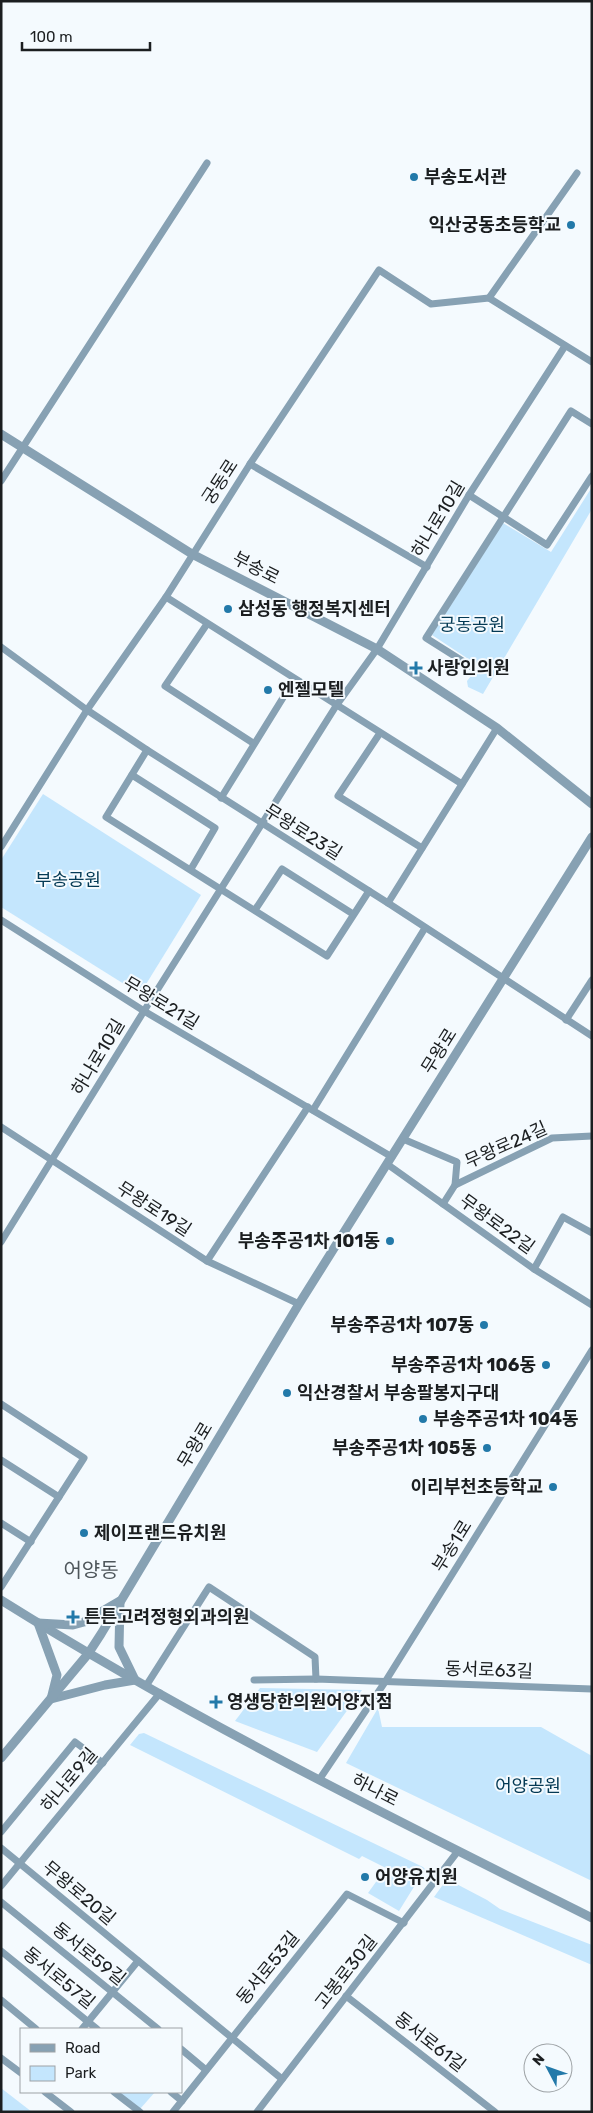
<svg xmlns="http://www.w3.org/2000/svg" width="593" height="2113" font-family="Rubik,'Noto Sans KR',sans-serif">
  <style>
    .green { fill: #c4e6fd }
    .lines { fill: none; stroke-linecap: round; stroke-linejoin: round }
    .minor { stroke: #87a1b3; stroke-width: 7 }
    .tertiary { stroke: #87a1b3; stroke-width: 9 }
    .poi-dot { fill: #2279a9; stroke: #f4fafe; stroke-width: 2 }
    .labels { text-anchor: middle; dominant-baseline: central; stroke-width: 4; stroke-linejoin: round; paint-order: stroke }
    .poi-label { font-size: 18px; font-weight: bold; fill: #1b1e20; stroke: #f4fafe; text-anchor: start }
    .street-label { font-size: 18px; fill: #1b1e20; stroke: #f4fafe }
    .park-label { font-size: 18px; fill: #043a55; stroke: #f4fafe }
    .quarter-label { font-size: 20px; fill: #4e565b; stroke: #f4fafe }
  </style>
  <rect width="100%" height="100%" fill="#f4fafe"/>
  <!-- green -->
  <g class="green">
    <path d="M 592,487 L 592,509 L 483,694 L 468,687 L 467,681 L 479,666 L 432,635 L 503,523 L 551,552 Z"/>
    <path d="M 43,794 L 201,895 L 140,994 L 1,907 L 1,860 Z"/>
    <path d="M 260,1688 L 362,1690 L 317,1752 L 235,1721 Z"/>
    <path d="M 378,1708 L 382,1727 L 541,1727 L 592,1756 L 592,1881 L 346,1763 Z"/>
    <path d="M 144,1733 L 423,1867 L 425,1869 L 399,1911 L 368,1893 L 386,1868 L 362,1856 L 359,1859 L 130,1745 L 139,1734 Z"/>
    <path d="M 447,1879 L 487,1900 L 500,1909 L 592,1945 L 592,1965 L 434,1897 Z"/>
    <path d="M 1,2088 L 32,2112 L 1,2112 Z"/>
    <path d="M 119,2092 L 155,2092 L 140,2109 Z"/>
  </g>
  <g class="lines">
    <!-- minor -->
    <g class="minor">
      <path d="M 489,298 L 577,173"/>
      <path d="M 250,464 L 427,567"/>
      <path d="M 1,481 L 207,163"/>
      <path d="M 469,495 L 547,545 L 592,476"/>
      <path d="M 166,597 L 462,784"/>
      <path d="M 207,624 L 165,686 L 253,743"/>
      <path d="M 1,647 L 87,710 L 147,750 L 388,903 L 592,1036"/>
      <path d="M 472,667 L 426,638 L 571,411 L 592,424"/>
      <path d="M 380,733 L 338,796 L 422,848"/>
      <path d="M 147,750 L 106,817 L 327,956 L 369,891"/>
      <path d="M 132,775 L 215,828 L 191,869"/>
      <path d="M 221,798 L 294,680"/>
      <path d="M 1,847 L 87,710 L 166,597 L 250,464 L 379,270 L 431,304 L 489,298 L 592,362"/>
      <path d="M 388,903 L 497,728"/>
      <path d="M 255,910 L 282,869 L 353,914"/>
      <path d="M 1,920 L 144,1011 L 392,1157"/>
      <path d="M 566,1020 L 592,980"/>
      <path d="M 313,1110 L 425,928"/>
      <path d="M 1,1127 L 207,1261 L 299,1304"/>
      <path d="M 403,1139 L 457,1162 L 455,1185"/>
      <path d="M 387,1164 L 534,1269 L 592,1305"/>
      <path d="M 443,1204 L 455,1185 L 552,1138 L 592,1136"/>
      <path d="M 1,1242 L 144,1011 L 336,706 L 377,649 L 469,495 L 565,346"/>
      <path d="M 207,1261 L 308,1107"/>
      <path d="M 534,1269 L 563,1217 L 592,1233"/>
      <path d="M 1,1404 L 84,1458 L 1,1587"/>
      <path d="M 1,1460 L 59,1497"/>
      <path d="M 1,1523 L 31,1542"/>
      <path d="M 254,1680 L 316,1679 L 592,1689"/>
      <path d="M 146,1686 L 209,1587 L 315,1657 L 316,1679"/>
      <path d="M 319,1780 L 385,1682 L 592,1350"/>
      <path d="M 1,1832 L 75,1742 L 103,1763"/>
      <path d="M 1,1848 L 282,2079"/>
      <path d="M 1,1886 L 160,1693"/>
      <path d="M 1,1902 L 158,2029"/>
      <path d="M 1,1951 L 97,2029"/>
      <path d="M 346,1996 L 495,2112"/>
      <path d="M 1,2000 L 36,2029"/>
      <path d="M 82,2029 L 138,1961"/>
      <path d="M 181,2049 L 206,2070"/>
      <path d="M 1,2058 L 21,2073"/>
      <path d="M 45,2092 L 71,2112"/>
      <path d="M 114,2092 L 140,2112"/>
      <path d="M 171,2092 L 182,2101"/>
      <path d="M 173,2112 L 347,1894 L 404,1923"/>
      <path d="M 257,2112 L 458,1851"/>
    </g>
    <!-- tertiary -->
    <g class="tertiary">
      <path d="M 1,434 L 192,554 L 377,649 L 497,728 L 592,804"/>
      <path d="M 1,1600 C 191,1719 392,1818 592,1918"/>
      <path d="M 120,1601 L 119,1647 L 135,1680 L 105,1685 L 51,1699 L 57,1675 L 38,1623 L 73,1625 L 84,1622 Z"/>
      <path d="M 1,1758 L 88,1654 L 101,1634 L 299,1304 L 592,837"/>
    </g>
  </g>
  <!-- markers -->
  <g class="poi-dot">
    <circle cx="414" cy="177" r="5"/>
    <circle cx="571" cy="225" r="5"/>
    <circle cx="228" cy="609" r="5"/>
    <path d="M413.5 660.5h5v5h5v5h-5v5h-5v-5h-5v-5h5z"/>
    <circle cx="268" cy="690" r="5"/>
    <circle cx="390" cy="1241" r="5"/>
    <circle cx="484" cy="1325" r="5"/>
    <circle cx="546" cy="1365" r="5"/>
    <circle cx="287" cy="1393" r="5"/>
    <circle cx="423" cy="1419" r="5"/>
    <circle cx="487" cy="1448" r="5"/>
    <circle cx="553" cy="1487" r="5"/>
    <circle cx="84" cy="1533" r="5"/>
    <path d="M70.5 1609.5h5v5h5v5h-5v5h-5v-5h-5v-5h5z"/>
    <path d="M213.5 1694.5h5v5h5v5h-5v5h-5v-5h-5v-5h5z"/>
    <circle cx="365" cy="1877" r="5"/>
  </g>
  <g class="labels">
    <!-- poi labels -->
    <g class="poi-label">
      <text x="424" y="177">부송도서관</text>
      <text x="561" y="225" text-anchor="end">익산궁동초등학교</text>
      <text x="238" y="609">삼성동 행정복지센터</text>
      <text x="427" y="668">사랑인의원</text>
      <text x="278" y="690">엔젤모텔</text>
      <text x="380" y="1241" text-anchor="end">부송주공1차 101동</text>
      <text x="474" y="1325" text-anchor="end">부송주공1차 107동</text>
      <text x="536" y="1365" text-anchor="end">부송주공1차 106동</text>
      <text x="297" y="1393">익산경찰서 부송팔봉지구대</text>
      <text x="433" y="1419">부송주공1차 104동</text>
      <text x="477" y="1448" text-anchor="end">부송주공1차 105동</text>
      <text x="543" y="1487" text-anchor="end">이리부천초등학교</text>
      <text x="94" y="1533">제이프랜드유치원</text>
      <text x="84" y="1617">튼튼고려정형외과의원</text>
      <text x="227" y="1702">영생당한의원어양지점</text>
      <text x="375" y="1877">어양유치원</text>
    </g>
    <!-- street labels -->
    <g class="street-label">
      <text transform="translate(220 482) rotate(-57)">궁동로</text>
      <text transform="translate(438 519) rotate(-59)">하나로10길</text>
      <text transform="translate(256 568) rotate(27)">부송로</text>
      <text transform="translate(303 832) rotate(32)">무왕로23길</text>
      <text transform="translate(161 1003) rotate(31)">무왕로21길</text>
      <text transform="translate(439 1051) rotate(-58)">무왕로</text>
      <text transform="translate(98 1057) rotate(-59)">하나로10길</text>
      <text transform="translate(506 1145) rotate(-24)">무왕로24길</text>
      <text transform="translate(154 1209) rotate(33)">무왕로19길</text>
      <text transform="translate(497 1224) rotate(36)">무왕로22길</text>
      <text transform="translate(195 1445) rotate(-59)">무왕로</text>
      <text transform="translate(452 1546) rotate(-58)">부송1로</text>
      <text transform="translate(489 1670) rotate(2)">동서로63길</text>
      <text transform="translate(69 1780) rotate(-50)">하나로9길</text>
      <text transform="translate(375 1790) rotate(27)">하나로</text>
      <text transform="translate(79 1893) rotate(40)">무왕로20길</text>
      <text transform="translate(89 1954) rotate(39)">동서로59길</text>
      <text transform="translate(268 1968) rotate(-51)">동서로53길</text>
      <text transform="translate(346 1972) rotate(-52)">고봉로30길</text>
      <text transform="translate(59 1978) rotate(39)">동서로57길</text>
      <text transform="translate(430 2042) rotate(38)">동서로61길</text>
    </g>
    <!-- park labels -->
    <g class="park-label">
      <text x="472" y="625">궁동공원</text>
      <text x="68" y="880">부송공원</text>
      <text x="528" y="1786">어양공원</text>
    </g>
    <!-- quarter labels -->
    <g class="quarter-label">
      <text x="91" y="1570">어양동</text>
    </g>
  </g>
  <!-- border -->
  <rect width="593" height="2113" fill="none" stroke="#1b1e20" stroke-width="5"/>
  <!-- legend -->
  <rect x="20" y="2028" width="162" height="65" fill="#f4fafe" stroke="#9da2a5"/>
  <rect x="30" y="2044" width="25" height="8" fill="#87a1b3" stroke="#9da2a5"/>
  <text x="65" y="2053" font-size="15" fill="#1b1e20">Road</text>
  <rect x="30" y="2066" width="25" height="15" fill="#c4e6fd" stroke="#9da2a5"/>
  <text x="65" y="2078" font-size="15" fill="#1b1e20">Park</text>
  <!-- north arrow -->
  <g transform="translate(548 2068) rotate(311)"><circle r="24" fill="#f4fafe" stroke="#9da2a5"/>
  <path d="M0-4L9 19L0 12L-9 19Z" fill="#2279a9"/>
  <text y="-8" font-size="14" font-weight="bold" text-anchor="middle" fill="#1b1e20">N</text>
  </g>
  <!-- scale -->
  <path d="M22 42v8h128v-8" fill="none" stroke="#1b1e20" stroke-width="2.5"/>
  <text x="30" y="42" font-size="15" fill="#1b1e20" stroke="#f4fafe" stroke-width="4" paint-order="stroke">100 m</text>
</svg>
